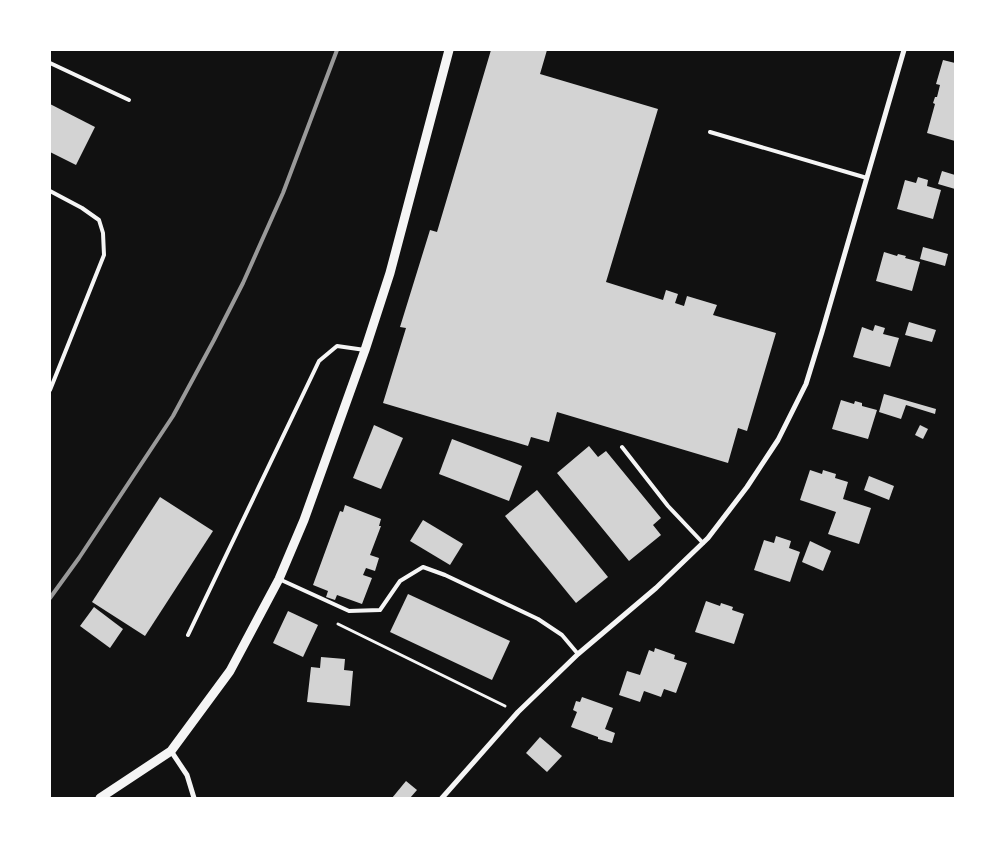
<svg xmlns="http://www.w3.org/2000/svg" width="1005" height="848" font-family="Cabin,sans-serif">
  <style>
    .building { fill: #d3d3d3 }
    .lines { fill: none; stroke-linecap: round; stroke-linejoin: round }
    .path { stroke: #f5f5f5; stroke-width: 3 }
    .service { stroke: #f5f5f5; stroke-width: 4 }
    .minor { stroke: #f5f5f5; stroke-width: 5 }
    .tertiary { stroke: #f5f5f5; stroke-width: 9 }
    .rail { stroke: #9a9a9a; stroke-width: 4 }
  </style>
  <rect width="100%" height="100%" fill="#111"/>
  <!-- building -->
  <g class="building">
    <path d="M 491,50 L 547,50 L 540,74 L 658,109 L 606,282 L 663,300 L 666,290 L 678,294 L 675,303 L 684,306 L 687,296 L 717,305 L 713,315 L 776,333 L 747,431 L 738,428 L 728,463 L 557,412 L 549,442 L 531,437 L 528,446 L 383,403 L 406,328 L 400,327 L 430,230 L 437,232 Z"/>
    <path d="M 943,60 L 955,63 L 955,141 L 927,133 L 935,104 L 933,103 L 935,97 L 937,97 L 940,85 L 936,84 Z"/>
    <path d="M 50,104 L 95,127 L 76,165 L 50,152 Z"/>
    <path d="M 942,171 L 955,175 L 955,189 L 938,184 Z"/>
    <path d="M 918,177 L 928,180 L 927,186 L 941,190 L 933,219 L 897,209 L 905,180 L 916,183 Z"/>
    <path d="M 923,247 L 948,254 L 945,266 L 920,259 Z"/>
    <path d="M 884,252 L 897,256 L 898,254 L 906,256 L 905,258 L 920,262 L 912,291 L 876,281 Z"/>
    <path d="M 909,322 L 936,330 L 932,342 L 905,335 Z"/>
    <path d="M 875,325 L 885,328 L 883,334 L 899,338 L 890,367 L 853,357 L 862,327 L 873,331 Z"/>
    <path d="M 884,394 L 936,409 L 935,414 L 906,405 L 901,419 L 879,412 Z"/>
    <path d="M 841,400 L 854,404 L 855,401 L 862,403 L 862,406 L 877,410 L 868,439 L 832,429 Z"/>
    <path d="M 374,425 L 403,438 L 381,489 L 353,478 Z"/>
    <path d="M 920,425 L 928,429 L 923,439 L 915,435 Z"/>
    <path d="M 452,439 L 522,466 L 509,501 L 439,474 Z"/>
    <path d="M 589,446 L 598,457 L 606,451 L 661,518 L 653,525 L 661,535 L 629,561 L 557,473 Z"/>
    <path d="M 810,470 L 822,474 L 823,470 L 836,474 L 835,478 L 848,482 L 843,499 L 871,508 L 859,544 L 828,534 L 836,512 L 800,500 Z"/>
    <path d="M 869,476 L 894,486 L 889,500 L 864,490 Z"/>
    <path d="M 537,490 L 608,577 L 576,603 L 505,516 Z"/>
    <path d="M 160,497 L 213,531 L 145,636 L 92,602 Z"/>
    <path d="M 345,505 L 381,519 L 379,526 L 381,526 L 370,555 L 379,558 L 375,571 L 366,568 L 363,575 L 372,578 L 362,604 L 337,595 L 335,600 L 326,597 L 328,591 L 313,585 L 340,511 L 343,512 Z"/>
    <path d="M 423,520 L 463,544 L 450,565 L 410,541 Z"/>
    <path d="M 776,536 L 791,541 L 789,548 L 800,552 L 790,582 L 754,570 L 764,540 L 774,543 Z"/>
    <path d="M 810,541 L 831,551 L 823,571 L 802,562 Z"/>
    <path d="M 408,594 L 510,641 L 492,680 L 390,632 Z"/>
    <path d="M 706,601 L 720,606 L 721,603 L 733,607 L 732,610 L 744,614 L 734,644 L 695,632 Z"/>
    <path d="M 94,607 L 123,629 L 110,648 L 80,626 Z"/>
    <path d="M 288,611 L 318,625 L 303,657 L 273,643 Z"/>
    <path d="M 655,648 L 675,655 L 674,659 L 687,663 L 676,693 L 664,689 L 661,697 L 644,691 L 640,702 L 619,695 L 627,671 L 640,675 L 649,650 L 654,652 Z"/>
    <path d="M 321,657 L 345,659 L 344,670 L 353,671 L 350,706 L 307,702 L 311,667 L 320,668 Z"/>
    <path d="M 582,697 L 613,708 L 605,729 L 615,733 L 612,743 L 598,739 L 598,737 L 571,727 L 577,712 L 573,710 L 576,701 L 580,702 Z"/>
    <path d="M 540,737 L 562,756 L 547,772 L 526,753 Z"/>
    <path d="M 406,781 L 417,790 L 410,798 L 392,798 Z"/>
  </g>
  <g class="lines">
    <!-- path -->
    <path class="path" d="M 338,624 L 505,706"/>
    <!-- service -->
    <g class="service">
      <path d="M 50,63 L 129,100"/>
      <path d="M 710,132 L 867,178"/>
      <path d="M 50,191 L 82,208 L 99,220 L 103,233 L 104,255 L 50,390"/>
      <path d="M 622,447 L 668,506 L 703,543"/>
      <path d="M 279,579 L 349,611 L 380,610 L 400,581 L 423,567 L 445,575 L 538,619 L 562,635 L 578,654"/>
      <path d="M 188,635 L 319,361 L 337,346 L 365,350"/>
    </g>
    <!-- minor -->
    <g class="minor">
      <path d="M 171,751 L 187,775 L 194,798"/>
      <path d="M 442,798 L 518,712 L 578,654 L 656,588 L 708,538 L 747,487 L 778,440 L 806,384 L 822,332 L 904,50"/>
    </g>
    <!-- tertiary -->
    <path class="tertiary" d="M 100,798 L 171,751 L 230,671 L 279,579 L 304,520 L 365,350 L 390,273 L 449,50"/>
    <!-- rail -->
    <path class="rail" d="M 50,598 L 79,558 L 173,416 L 214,340 L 243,283 L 283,193 L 337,50"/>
  </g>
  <!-- border -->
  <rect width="1005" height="848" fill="none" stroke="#ffffff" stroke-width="102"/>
</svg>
